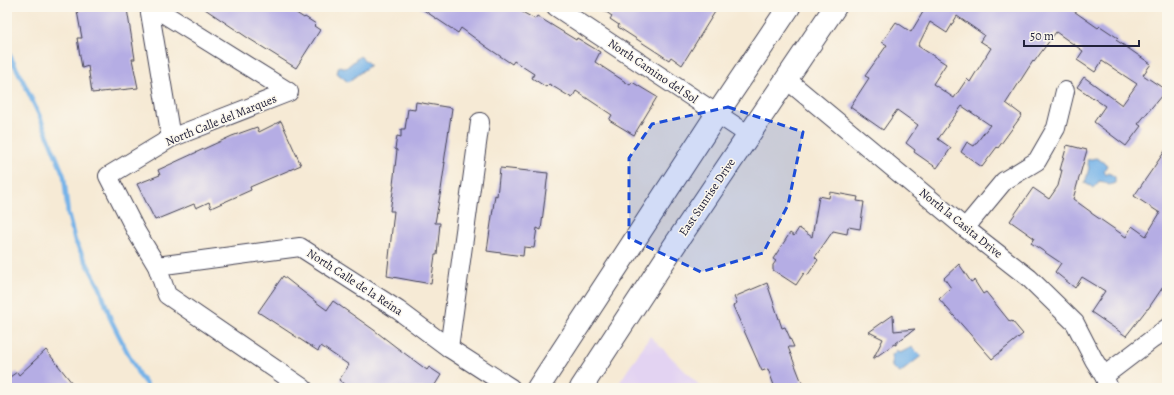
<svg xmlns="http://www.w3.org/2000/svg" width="1174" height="395" font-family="Alegreya,serif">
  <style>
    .built { fill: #e3d3f2 }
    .water { fill: #76b3e8; stroke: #4c6a92 }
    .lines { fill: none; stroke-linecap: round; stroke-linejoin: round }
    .stream { stroke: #76b3e8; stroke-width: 4.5 }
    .building { fill: #b5ade4; fill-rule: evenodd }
    .minor-casing { stroke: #424052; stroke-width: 20 }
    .major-casing { stroke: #424052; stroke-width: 24 }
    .minor { stroke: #fff; stroke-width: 18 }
    .major { stroke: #fff; stroke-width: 22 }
    .marked { fill: #1d4ed8; fill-opacity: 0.2; stroke: #1d4ed8; stroke-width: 3; stroke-dasharray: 8 5; stroke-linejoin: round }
    .labels { text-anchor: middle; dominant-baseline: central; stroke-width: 3; stroke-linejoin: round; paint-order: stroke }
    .street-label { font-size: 12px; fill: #22223b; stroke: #fbf7ec }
  </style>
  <rect width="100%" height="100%" fill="#fbf7ec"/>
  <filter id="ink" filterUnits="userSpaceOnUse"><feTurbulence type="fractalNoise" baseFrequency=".025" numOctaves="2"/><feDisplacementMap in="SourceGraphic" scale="8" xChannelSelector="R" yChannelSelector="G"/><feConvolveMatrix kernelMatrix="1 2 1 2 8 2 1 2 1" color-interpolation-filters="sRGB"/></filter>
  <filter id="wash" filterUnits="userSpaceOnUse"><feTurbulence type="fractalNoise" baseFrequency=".012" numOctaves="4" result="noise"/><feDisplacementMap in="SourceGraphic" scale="16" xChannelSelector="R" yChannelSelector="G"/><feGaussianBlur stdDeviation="0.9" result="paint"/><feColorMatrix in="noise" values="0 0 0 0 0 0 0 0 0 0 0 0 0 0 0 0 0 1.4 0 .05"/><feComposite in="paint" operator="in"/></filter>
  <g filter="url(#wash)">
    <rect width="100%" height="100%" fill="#f6ead5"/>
    <!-- built -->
    <path class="built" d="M 650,336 L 702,388 L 616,388 Z"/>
    <!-- water -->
    <g class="water">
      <path d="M 360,56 L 370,65 L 348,82 L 337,73 L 339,66 L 346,68 Z"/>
      <path d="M 1096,158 L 1100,160 L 1107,165 L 1104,171 L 1106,175 L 1109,173 L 1115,177 L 1115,183 L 1109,185 L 1104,182 L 1099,181 L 1094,188 L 1085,183 L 1089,168 L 1087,160 Z"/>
      <path d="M 912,347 L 921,356 L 900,373 L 892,367 L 892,355 L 897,350 L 900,353 Z"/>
    </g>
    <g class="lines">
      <!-- stream -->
      <path class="stream" d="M 7,50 L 25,85 L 40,117 L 64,176 L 68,214 L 75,241 L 100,288 L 111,320 L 139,375 L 149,388"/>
    </g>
    <g id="blocks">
      <!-- building -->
      <g class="building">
        <path d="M 102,7 L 122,7 L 123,10 L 127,9 L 135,59 L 132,59 L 138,88 L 92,93 L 88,66 L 82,68 L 77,38 L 82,38 L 77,11 Z"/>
        <path d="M 202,7 L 287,7 L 304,18 L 305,17 L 316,24 L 314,26 L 320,30 L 296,68 L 248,38 Z"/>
        <path d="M 419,7 L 513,7 L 535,19 L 537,16 L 576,40 L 577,38 L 600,52 L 595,62 L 630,85 L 632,82 L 657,97 L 634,135 L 609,120 L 612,115 L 576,91 L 572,98 L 549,84 L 546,87 L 532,78 L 534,74 L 514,61 L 512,64 L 488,48 L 461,28 L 458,33 Z"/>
        <path d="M 599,7 L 718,7 L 682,65 L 671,57 L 669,60 L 618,27 L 619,25 L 610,19 L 612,16 Z"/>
        <path d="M 926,7 L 1068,7 L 1098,28 L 1100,26 L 1118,38 L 1116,40 L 1151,64 L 1143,75 L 1166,90 L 1138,124 L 1141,126 L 1126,146 L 1094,122 L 1105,106 L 1077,87 L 1084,77 L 1122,105 L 1137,84 L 1102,61 L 1095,72 L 1077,60 L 1083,51 L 1056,32 L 1034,62 L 1033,61 L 1006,103 L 1022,115 L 998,148 L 997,147 L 982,167 L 961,152 L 967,142 L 974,146 L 990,125 L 962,106 L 938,139 L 951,148 L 937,168 L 914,152 L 915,150 L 906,143 L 918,125 L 897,110 L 883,130 L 850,107 L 869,78 L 865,76 L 887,45 L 882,42 L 896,22 L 911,32 ZM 957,16 L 984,35 L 980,41 L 991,48 L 970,82 L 967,79 L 954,98 L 933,84 L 946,64 L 918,46 L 930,22 L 947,33 Z"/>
        <path d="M 416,102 L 452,108 L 444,163 L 445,162 L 441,190 L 435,223 L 440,223 L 437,255 L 435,255 L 431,284 L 387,276 L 394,211 L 390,211 L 394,185 L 393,185 L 397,150 L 395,149 L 397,136 L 401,137 L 401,129 L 405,129 L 408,109 L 415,110 Z"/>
        <path d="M 281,121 L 301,165 L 250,187 L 251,190 L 211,208 L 209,202 L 196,208 L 194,204 L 155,220 L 137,184 L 160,175 L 158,170 L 232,136 L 257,127 L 259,132 Z"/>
        <path d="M 1067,145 L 1087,150 L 1073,199 L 1091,212 L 1091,213 L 1126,237 L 1132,226 L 1146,236 L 1160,213 L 1134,196 L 1167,148 L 1167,281 L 1148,309 L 1147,309 L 1126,336 L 1091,312 L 1105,291 L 1082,277 L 1075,288 L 1055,272 L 1061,263 L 1031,243 L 1034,238 L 1010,221 L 1033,188 L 1049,199 L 1058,186 L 1062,170 L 1060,170 Z"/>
        <path d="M 500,168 L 548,173 L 541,230 L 537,228 L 534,248 L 524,247 L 523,256 L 487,251 L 495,195 L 497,196 Z"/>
        <path d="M 830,192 L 858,197 L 857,201 L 864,202 L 860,229 L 848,227 L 847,234 L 833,231 L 815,257 L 818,260 L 807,276 L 804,273 L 796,285 L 773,270 L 773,265 L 776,261 L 773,259 L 790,233 L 794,236 L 799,228 L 812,237 L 819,196 L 829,198 Z"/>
        <path d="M 959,264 L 971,282 L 974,280 L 983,294 L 986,292 L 1010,322 L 1012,321 L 1023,334 L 992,359 L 939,299 L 951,288 L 944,278 Z"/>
        <path d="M 283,276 L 316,302 L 327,310 L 333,301 L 374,330 L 396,347 L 427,370 L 429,367 L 441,375 L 433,388 L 349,388 L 339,380 L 349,365 L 321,346 L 318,351 L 258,312 Z"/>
        <path d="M 767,283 L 782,328 L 785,327 L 794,347 L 788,347 L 804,388 L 775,388 L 768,369 L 762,371 L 733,306 L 737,303 L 734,297 Z"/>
        <path d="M 893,315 L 894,331 L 915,329 L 896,343 L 896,345 L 894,344 L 873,359 L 883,339 L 869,332 Z"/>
        <path d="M 46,350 L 76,388 L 7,388 L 7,386 L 9,383 L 7,379 L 17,372 L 19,375 Z"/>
      </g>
    </g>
  </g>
  <g filter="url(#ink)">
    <use href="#blocks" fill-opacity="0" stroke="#424052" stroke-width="1"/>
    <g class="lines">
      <!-- minor casing -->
      <g class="minor-casing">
        <g id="minor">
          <path d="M 149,7 L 171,138"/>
          <path d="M 153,7 L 289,92 L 171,138 L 108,176 L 137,233 L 157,266 L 167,295 L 303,388"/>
          <path d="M 556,7 L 749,135"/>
          <path d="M 786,79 L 965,228 L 1029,278 L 1075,323 L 1094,360 L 1104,376 L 1109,388"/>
          <path d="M 965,228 L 1004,181 L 1037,161 L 1056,128 L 1065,91"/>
          <path d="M 157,266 L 300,247 L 398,310 L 449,348 L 511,388"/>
          <path d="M 449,348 L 480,122"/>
          <path d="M 1104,376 L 1167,328"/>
        </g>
      </g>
      <!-- major casing -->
      <g class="major-casing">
        <g id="major">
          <path d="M 538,388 L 717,114 L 789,7"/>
          <path d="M 581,388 L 674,246 L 835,7"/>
        </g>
      </g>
      <!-- minor -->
      <use href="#minor" class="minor"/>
      <!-- major -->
      <use href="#major" class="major"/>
    </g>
  </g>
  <!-- marked area -->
  <path class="marked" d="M 728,107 L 803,132 L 788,205 L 763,253 L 701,272 L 629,238 L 629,158 L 652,124 Z"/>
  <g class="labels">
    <!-- street labels -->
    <g class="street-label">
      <text transform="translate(653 71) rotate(34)">North Camino del Sol</text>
      <text transform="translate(221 120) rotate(-22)">North Calle del Marques</text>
      <text transform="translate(707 197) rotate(-56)">East Sunrise Drive</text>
      <text transform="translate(961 223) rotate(39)">North la Casita Drive</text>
      <text transform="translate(355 282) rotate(33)">North Calle de la Reina</text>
    </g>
  </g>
  <!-- margin -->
  <rect width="1174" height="395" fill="none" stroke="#fbf7ec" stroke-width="24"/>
  <!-- scale -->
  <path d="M1024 40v6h115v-6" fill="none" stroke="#22223b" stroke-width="2"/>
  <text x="1030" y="40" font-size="12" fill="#22223b" stroke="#fbf7ec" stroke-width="3" paint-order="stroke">50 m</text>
</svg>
